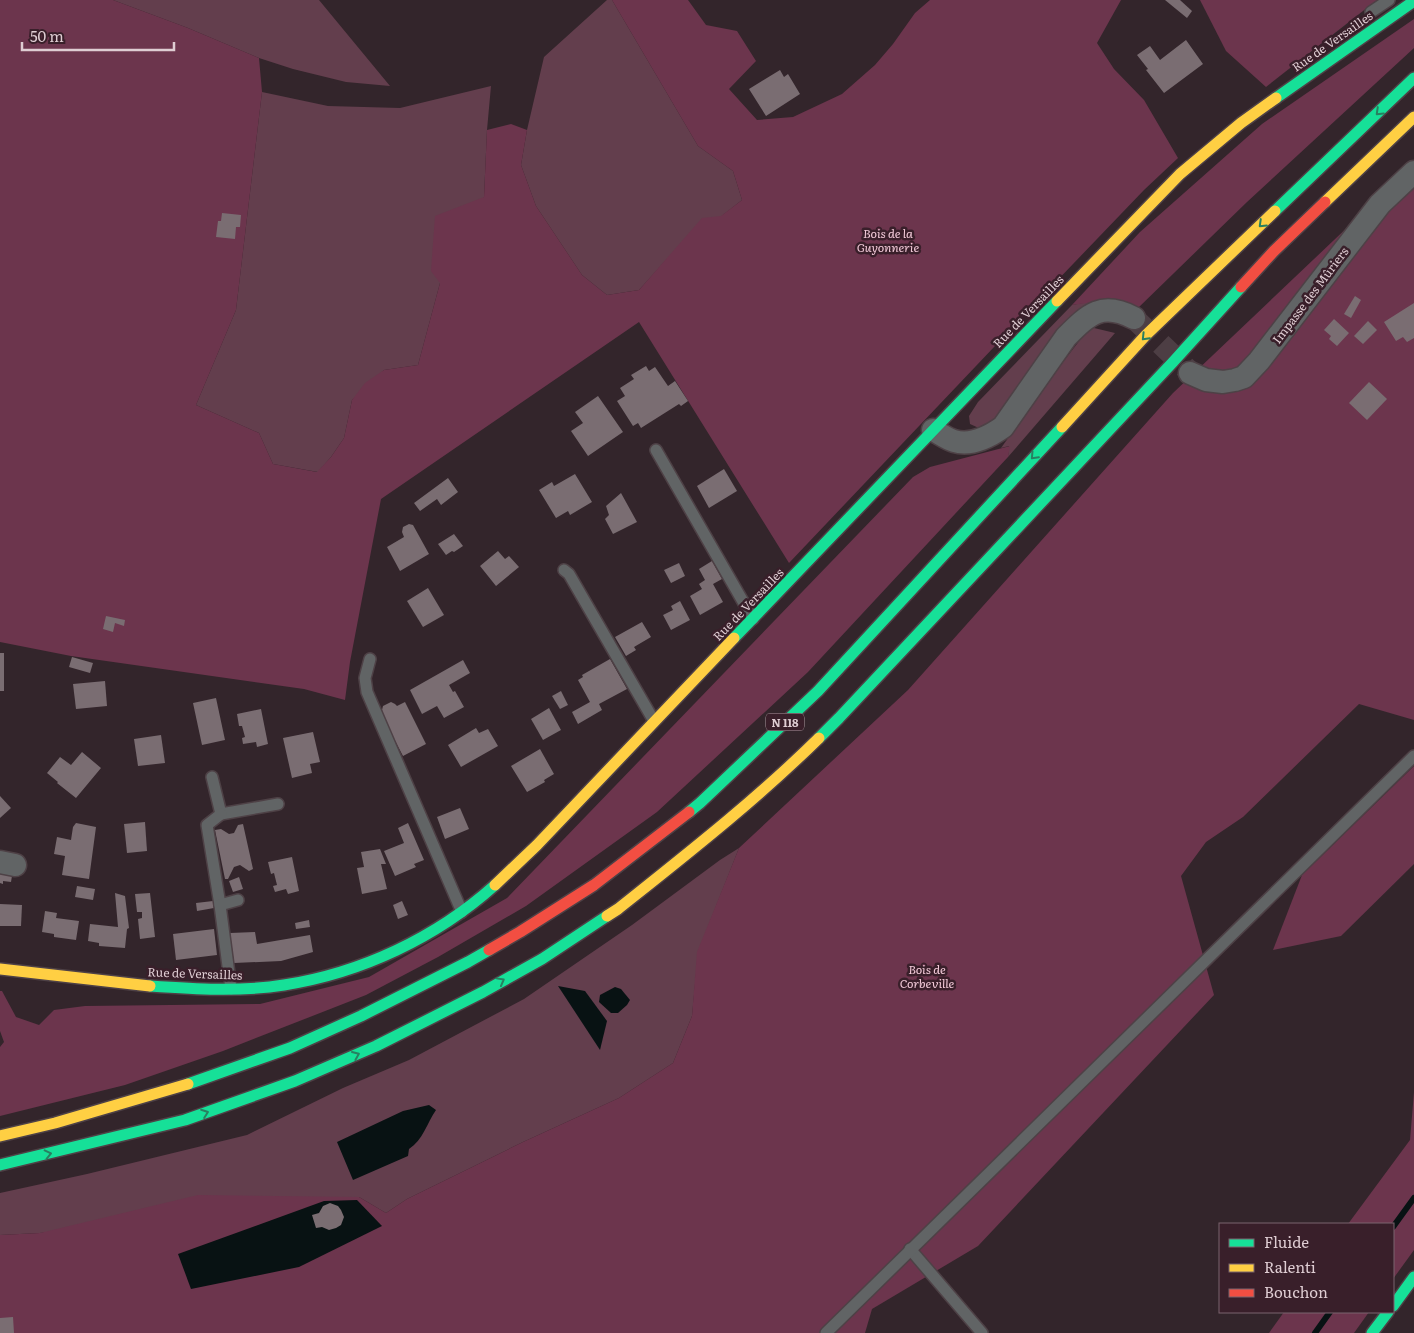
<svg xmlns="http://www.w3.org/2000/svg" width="1414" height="1333" font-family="Literata,serif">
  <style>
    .green { fill: #633e4d }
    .forest { fill: #6c354d }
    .water { fill: #081213 }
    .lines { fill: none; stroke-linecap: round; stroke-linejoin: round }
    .stream { stroke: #081213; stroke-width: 6 }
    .building { fill: #7a6d72 }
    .street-tunnel { stroke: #4d3e44; stroke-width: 22; stroke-dasharray: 22 11; stroke-linecap: butt }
    .lane-casing { stroke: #4e4146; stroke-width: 14 }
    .street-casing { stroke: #4e4146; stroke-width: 25 }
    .fast-casing { stroke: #4e4146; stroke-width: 14 }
    .slow-casing { stroke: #4e4146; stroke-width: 14 }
    .jam-casing { stroke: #4e4146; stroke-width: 14 }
    .lane { stroke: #616465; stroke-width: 11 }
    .street { stroke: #616465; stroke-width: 22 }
    .fast { stroke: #16e098; stroke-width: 11 }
    .slow { stroke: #ffcf43; stroke-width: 11 }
    .jam { stroke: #f24e42; stroke-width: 11 }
    .oneway { stroke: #288061 }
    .labels { text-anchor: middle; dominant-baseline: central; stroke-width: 5; stroke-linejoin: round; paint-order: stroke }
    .shield { fill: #391f2a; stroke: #ad99a0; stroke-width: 1 }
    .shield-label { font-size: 11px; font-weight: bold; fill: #dfcdd3 }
    .street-label { font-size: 12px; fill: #dfcdd3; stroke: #391f2a }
    .park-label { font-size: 12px; font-style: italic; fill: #f4cbda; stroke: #391f2a }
  </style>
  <rect width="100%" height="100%" fill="#33252b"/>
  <!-- green -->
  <g class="green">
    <path d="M 113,0 L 319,0 L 390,86 L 346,82 L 293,69 L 259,58 L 188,28 Z"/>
    <path d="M 607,0 L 612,0 L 698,146 L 733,171 L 742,200 L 667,259 L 639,290 L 607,295 L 582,275 L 536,206 L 521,165 L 527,130 L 544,57 Z"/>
    <path d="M 491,86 L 487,130 L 484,197 L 440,283 L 418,365 L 384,370 L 352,400 L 344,438 L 331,457 L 318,472 L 273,464 L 259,433 L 196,405 L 236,310 L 262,92 L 328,106 L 400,108 Z"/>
    <path d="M 1093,301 L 1069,323 L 996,421 L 981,429 L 970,424 L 969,416 L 978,402 L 1072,305 Z"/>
    <path d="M 1090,327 L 1115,333 L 1008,457 L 1009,446 L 1001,448 L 1056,371 Z"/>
    <path d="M 739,848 L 698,952 L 692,1016 L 673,1063 L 619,1098 L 523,1142 L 407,1199 L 386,1213 L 359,1197 L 40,1233 L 0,1235 L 0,1193 L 87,1174 L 247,1135 L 343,1088 L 409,1060 L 524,999 L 632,925 L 720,860 Z"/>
  </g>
  <!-- forest -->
  <g class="forest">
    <path d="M 0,0 L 113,0 L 188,28 L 259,58 L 262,92 L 236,310 L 196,405 L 259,433 L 273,464 L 317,472 L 331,457 L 344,438 L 352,400 L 365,383 L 384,370 L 418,365 L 440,283 L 431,271 L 435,216 L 484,197 L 487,130 L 511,124 L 527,130 L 521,165 L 536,206 L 582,275 L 607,295 L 639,290 L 702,218 L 721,216 L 742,200 L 733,171 L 698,146 L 612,0 L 688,0 L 706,25 L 737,31 L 756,61 L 729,89 L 757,120 L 793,117 L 842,94 L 875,65 L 893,44 L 915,13 L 930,0 L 1121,0 L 1097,43 L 1114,69 L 1144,100 L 1178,158 L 1144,190 L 1050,288 L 789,563 L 639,322 L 381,499 L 350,662 L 345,700 L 304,689 L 71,656 L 0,642 Z"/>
    <path d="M 1200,0 L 1377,0 L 1266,87 L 1226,51 Z"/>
    <path d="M 1414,19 L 1414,48 L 1247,202 L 1137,309 L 1109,300 L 1072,305 L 1140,232 L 1262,124 Z"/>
    <path d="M 1414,164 L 1414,720 L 1359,704 L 1243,817 L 1206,842 L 1181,876 L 1214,995 L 978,1246 L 872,1309 L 865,1333 L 0,1333 L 0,1235 L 40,1233 L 198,1195 L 359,1197 L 386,1213 L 407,1199 L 523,1142 L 619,1098 L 673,1063 L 692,1016 L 697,952 L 739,848 L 908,690 L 1173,393 Z"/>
    <path d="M 1010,446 L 1008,457 L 808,672 L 657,812 L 526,906 L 438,957 L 366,995 L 223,1051 L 125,1085 L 0,1116 L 0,1047 L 4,1042 L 0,1031 L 0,991 L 2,991 L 16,1017 L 39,1025 L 54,1010 L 85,1006 L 260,1004 L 369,977 L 507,898 L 913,477 L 930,467 Z"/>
    <path d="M 1414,766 L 1414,864 L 1341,936 L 1273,950 L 1302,875 Z"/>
    <path d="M 1414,1092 L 1414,1250 L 1393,1279 L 1393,1224 L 1348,1224 L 1410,1140 Z"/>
    <path d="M 1284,1312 L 1369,1312 L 1354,1333 L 1269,1333 Z"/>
  </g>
  <!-- water -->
  <g class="water">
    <path d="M 558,986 L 585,991 L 607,1021 L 600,1050 Z"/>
    <path d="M 615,987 L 621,989 L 630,1000 L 627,1005 L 618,1013 L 611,1013 L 599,1002 L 600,995 Z"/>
    <path d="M 429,1105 L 436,1110 C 427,1123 423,1140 409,1149 L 408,1156 L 353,1180 L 337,1142 L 403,1111 Z"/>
    <path d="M 357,1200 L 382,1226 L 299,1267 L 191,1289 L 178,1254 L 324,1201 Z"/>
  </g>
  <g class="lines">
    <!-- stream -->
    <g class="stream">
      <path d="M 1393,1227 L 1414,1198"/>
      <path d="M 1315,1333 L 1330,1312"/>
    </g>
  </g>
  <!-- building -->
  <g class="building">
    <path d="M 1165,0 L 1180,0 L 1192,11 L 1187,18 Z"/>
    <path d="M 1186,40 L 1203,64 L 1164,93 L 1146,70 L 1148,69 L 1137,55 L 1150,46 L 1160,60 Z"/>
    <path d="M 780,70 L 784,77 L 788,74 L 800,94 L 766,116 L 749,89 Z"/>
    <path d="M 222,213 L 241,215 L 240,227 L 236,227 L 235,239 L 216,237 L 218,221 L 221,221 Z"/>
    <path d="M 1355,296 L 1361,300 L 1351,318 L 1344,314 Z"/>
    <path d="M 1414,303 L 1414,338 L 1407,342 L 1403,337 L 1396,341 L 1384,322 Z"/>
    <path d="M 1334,319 L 1349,333 L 1337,346 L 1329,339 L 1331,336 L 1324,330 Z"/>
    <path d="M 1368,321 L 1377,330 L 1363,344 L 1354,336 Z"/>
    <path d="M 646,366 L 649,371 L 655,367 L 668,386 L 675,381 L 688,401 L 681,406 L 679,404 L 641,428 L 638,423 L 633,426 L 617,401 L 625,396 L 620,388 L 634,379 L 631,375 Z"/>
    <path d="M 1369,382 L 1387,399 L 1367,420 L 1349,403 Z"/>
    <path d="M 598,396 L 623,432 L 588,456 L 571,431 L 583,423 L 575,412 Z"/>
    <path d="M 724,469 L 737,491 L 709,508 L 697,486 Z"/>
    <path d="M 575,474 L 592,502 L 570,515 L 568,511 L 556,518 L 539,490 L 552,482 L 554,486 Z"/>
    <path d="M 448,478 L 458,492 L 441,505 L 437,499 L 420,511 L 414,503 Z"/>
    <path d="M 621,493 L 637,522 L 613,534 L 605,519 L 609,515 L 606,506 Z"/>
    <path d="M 409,524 L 413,525 L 429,554 L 400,571 L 387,547 L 404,537 L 402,532 L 403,527 Z"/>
    <path d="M 454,534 L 463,546 L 454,552 L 452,551 L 446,555 L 438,544 Z"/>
    <path d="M 498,551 L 505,559 L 509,556 L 519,567 L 496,586 L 480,566 Z"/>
    <path d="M 712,561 L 722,579 L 713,584 L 723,602 L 700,615 L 690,596 L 702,589 L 699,584 L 705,580 L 699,569 Z"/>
    <path d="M 679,563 L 685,576 L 671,583 L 664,570 Z"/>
    <path d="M 428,588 L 444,615 L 423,627 L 407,601 Z"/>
    <path d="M 680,601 L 690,620 L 671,630 L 663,615 L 673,610 L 671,606 Z"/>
    <path d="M 106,616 L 125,620 L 124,626 L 115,623 L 113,632 L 103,629 Z"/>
    <path d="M 642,622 L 651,637 L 634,647 L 636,650 L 626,656 L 615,637 Z"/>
    <rect x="0" y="653" width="4" height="38"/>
    <path d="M 72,657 L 93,663 L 90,673 L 69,667 Z"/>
    <path d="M 610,659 L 627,689 L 599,704 L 602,710 L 578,724 L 572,712 L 590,702 L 578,680 L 583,677 L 582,675 Z"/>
    <path d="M 463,660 L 470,673 L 449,685 L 453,692 L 455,691 L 464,707 L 444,718 L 437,706 L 422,714 L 410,690 Z"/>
    <path d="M 105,681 L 107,706 L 76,709 L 73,684 Z"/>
    <path d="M 561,691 L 568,705 L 560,709 L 552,696 Z"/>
    <path d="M 216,698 L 225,740 L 202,745 L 193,703 Z"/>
    <path d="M 391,702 L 395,704 L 397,706 L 405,702 L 426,744 L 403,756 L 381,714 L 383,713 L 382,710 L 383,706 Z"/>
    <path d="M 549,708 L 561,730 L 543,740 L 531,719 Z"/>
    <path d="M 261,709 L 268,744 L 257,747 L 256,742 L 243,744 L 242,738 L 245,737 L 242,726 L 239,726 L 237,714 Z"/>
    <path d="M 476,728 L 479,733 L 488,729 L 498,746 L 461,767 L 448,745 Z"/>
    <path d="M 313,732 L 320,762 L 310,764 L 312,773 L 292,778 L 283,738 Z"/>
    <path d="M 161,735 L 165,763 L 138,766 L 134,739 Z"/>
    <path d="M 540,749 L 554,774 L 544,780 L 545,782 L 527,792 L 511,766 Z"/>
    <path d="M 82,752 L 101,768 L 76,798 L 57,783 L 58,782 L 47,773 L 60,757 L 71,765 Z"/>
    <path d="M 0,796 L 11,808 L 0,818 Z"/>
    <path d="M 460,808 L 469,829 L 445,839 L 437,817 Z"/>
    <path d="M 145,822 L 147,851 L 127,853 L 124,824 Z"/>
    <path d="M 76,823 L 96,827 L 89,879 L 62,875 L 65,856 L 54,854 L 57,837 L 71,840 L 73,827 Z"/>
    <path d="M 408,823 L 424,860 L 414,864 L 416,867 L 395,876 L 384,851 L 404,843 L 398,828 Z"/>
    <path d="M 243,824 L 253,869 L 249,871 L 240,865 L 234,867 L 228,879 L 225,879 L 215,830 L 221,829 L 229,834 L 234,833 L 238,825 Z"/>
    <path d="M 380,849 L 386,864 L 381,864 L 387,889 L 362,894 L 357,868 L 364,867 L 361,852 Z"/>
    <path d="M 292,857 L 299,891 L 288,894 L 286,889 L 275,892 L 273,886 L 277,885 L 274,873 L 271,874 L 268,862 Z"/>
    <path d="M 0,874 L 12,876 L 11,882 L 3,881 L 3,884 L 0,883 Z"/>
    <path d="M 239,877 L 243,889 L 233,892 L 229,881 Z"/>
    <path d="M 77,886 L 95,889 L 93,900 L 75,897 Z"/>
    <path d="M 115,893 L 125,896 L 129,928 L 127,929 L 125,948 L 99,946 L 99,943 L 88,941 L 90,924 L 118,927 Z"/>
    <path d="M 150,893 L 155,937 L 140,939 L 138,919 L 142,918 L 142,912 L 137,912 L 135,894 Z"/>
    <path d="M 213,901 L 214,908 L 197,911 L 196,903 Z"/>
    <path d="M 402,901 L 408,915 L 398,919 L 393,905 Z"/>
    <path d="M 0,904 L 22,905 L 21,926 L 0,926 Z"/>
    <path d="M 45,911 L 57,913 L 56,918 L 79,921 L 76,940 L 54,937 L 54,934 L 42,932 Z"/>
    <path d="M 309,920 L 310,927 L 296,929 L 295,923 Z"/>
    <path d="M 214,929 L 217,955 L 176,960 L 173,934 Z"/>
    <path d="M 255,932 L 257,944 L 310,935 L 313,952 L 281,961 L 234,963 L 230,933 Z"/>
    <path d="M 330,1203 L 338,1206 L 341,1210 L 344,1217 L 341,1225 L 336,1228 L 329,1230 L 322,1227 L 316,1228 L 312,1215 L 319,1213 L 323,1206 Z"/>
    <path d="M 13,1317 L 14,1333 L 0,1333 L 0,1318 Z"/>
  </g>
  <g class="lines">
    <!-- street-tunnel -->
    <path class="street-tunnel" d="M 1137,321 L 1188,370"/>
    <!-- lane casing -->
    <g class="lane-casing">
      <g id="lane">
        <path d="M 1371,12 L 1389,0"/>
        <path d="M 656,450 L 753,619"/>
        <path d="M 564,570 L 569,574 L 654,721"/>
        <path d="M 370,659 L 365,678 L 367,692 L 462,912"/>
        <path d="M 212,777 L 221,814 L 278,804"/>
        <path d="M 220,905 L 207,825 L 221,814"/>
        <path d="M 231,989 L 220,905 L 238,900"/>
        <path d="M 910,1249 L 982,1333"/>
        <path d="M 826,1333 L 1414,756"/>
      </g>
    </g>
    <!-- street casing -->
    <g class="street-casing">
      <g id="street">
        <path d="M 1190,373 L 1206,380 L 1223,382 L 1235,380 L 1244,377 L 1259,361 L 1380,204 L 1414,172"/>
        <path d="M 933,430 C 939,433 947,439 954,441 C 971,446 989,437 1003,427 L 1066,337 C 1089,314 1102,301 1134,318"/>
        <path d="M 0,862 L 15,865"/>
      </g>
    </g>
    <!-- fast casing -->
    <g class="fast-casing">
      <g id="fast">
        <path d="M 1276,98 L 1414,1"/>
        <path d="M 1275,211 L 1414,78"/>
        <path d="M 734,638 L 1057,301"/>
        <path d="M 819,738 L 839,718 L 1173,362 L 1241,287"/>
        <path d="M 689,812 L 700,803 L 818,691 L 1062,427"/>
        <path d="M 150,986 C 194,989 240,992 284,985 C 361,973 436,938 495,885"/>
        <path d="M 188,1084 L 290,1048 L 361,1016 L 468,962 L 489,950"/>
        <path d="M 0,1165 L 185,1120 L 295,1081 L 376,1046 L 483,992 L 542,959 L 607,916"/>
        <path d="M 1393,1306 L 1414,1277"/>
        <path d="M 1372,1333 L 1388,1312"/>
      </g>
    </g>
    <!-- slow casing -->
    <g class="slow-casing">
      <g id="slow">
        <path d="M 1325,202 L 1414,117"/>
        <path d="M 1057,301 L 1180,174 L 1241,123 L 1276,98"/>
        <path d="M 1062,427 L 1146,335 L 1275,211"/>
        <path d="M 495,885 L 537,845 L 734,638"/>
        <path d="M 607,916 L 618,909 C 687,854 756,800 819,738"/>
        <path d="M 0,969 L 150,986"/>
        <path d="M 0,1136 L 55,1123 L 188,1084"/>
      </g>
    </g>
    <!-- jam casing -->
    <g class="jam-casing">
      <g id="jam">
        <path d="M 1241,287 L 1274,251 L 1325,202"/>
        <path d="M 489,950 L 520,932 L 594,885 L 689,812"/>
      </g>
    </g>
    <!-- lane -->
    <use href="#lane" class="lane"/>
    <!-- street -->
    <use href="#street" class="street"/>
    <!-- fast -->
    <use href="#fast" class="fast"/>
    <!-- slow -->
    <use href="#slow" class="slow"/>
    <!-- jam -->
    <use href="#jam" class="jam"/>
  </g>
  <!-- one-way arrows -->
  <defs><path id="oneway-chevron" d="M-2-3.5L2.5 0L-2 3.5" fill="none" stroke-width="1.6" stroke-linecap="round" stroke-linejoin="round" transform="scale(1.25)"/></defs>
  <g class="oneway">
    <use href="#oneway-chevron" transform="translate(1379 112) rotate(136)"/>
    <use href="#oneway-chevron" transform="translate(1262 224) rotate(136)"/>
    <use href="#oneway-chevron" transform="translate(1145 337) rotate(134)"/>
    <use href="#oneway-chevron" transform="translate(1034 456) rotate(133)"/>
    <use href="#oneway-chevron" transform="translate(501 981) rotate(-29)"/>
    <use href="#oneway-chevron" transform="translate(356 1055) rotate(-23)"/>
    <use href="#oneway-chevron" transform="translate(205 1113) rotate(-20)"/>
    <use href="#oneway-chevron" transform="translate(48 1154) rotate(-13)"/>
  </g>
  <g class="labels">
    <!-- shield labels -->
    <rect class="shield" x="766" y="713.5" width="38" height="17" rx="4"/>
    <g class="shield-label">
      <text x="785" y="722">N 118</text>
    </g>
    <!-- street labels -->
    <g class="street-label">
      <text transform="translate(1332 41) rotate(-35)">Rue de Versailles</text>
      <text transform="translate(1310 295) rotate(-53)">Impasse des Mûriers</text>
      <text transform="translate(1028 311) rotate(-46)">Rue de Versailles</text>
      <text transform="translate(748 604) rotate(-46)">Rue de Versailles</text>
      <text transform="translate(195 973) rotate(2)">Rue de Versailles</text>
    </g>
    <!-- park labels -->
    <g class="park-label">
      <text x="888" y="233">Bois de la<tspan x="888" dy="14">Guyonnerie</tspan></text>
      <text x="927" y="969">Bois de<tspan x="927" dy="14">Corbeville</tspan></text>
    </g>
  </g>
  <!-- legend -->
  <rect x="1219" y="1223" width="175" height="90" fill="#391f2a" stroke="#7b656e"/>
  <rect x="1229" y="1239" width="25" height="8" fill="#16e098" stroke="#7b656e"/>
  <text x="1264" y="1248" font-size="15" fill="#dfcdd3">Fluide</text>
  <rect x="1229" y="1264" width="25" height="8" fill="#ffcf43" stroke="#7b656e"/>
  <text x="1264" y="1273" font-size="15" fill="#dfcdd3">Ralenti</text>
  <rect x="1229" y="1289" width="25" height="8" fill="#f24e42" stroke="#7b656e"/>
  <text x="1264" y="1298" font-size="15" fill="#dfcdd3">Bouchon</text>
  <!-- scale -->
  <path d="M22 42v8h152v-8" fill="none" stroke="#dfcdd3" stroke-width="2.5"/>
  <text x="30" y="42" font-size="15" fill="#dfcdd3" stroke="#391f2a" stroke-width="4" paint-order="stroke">50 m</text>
</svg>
